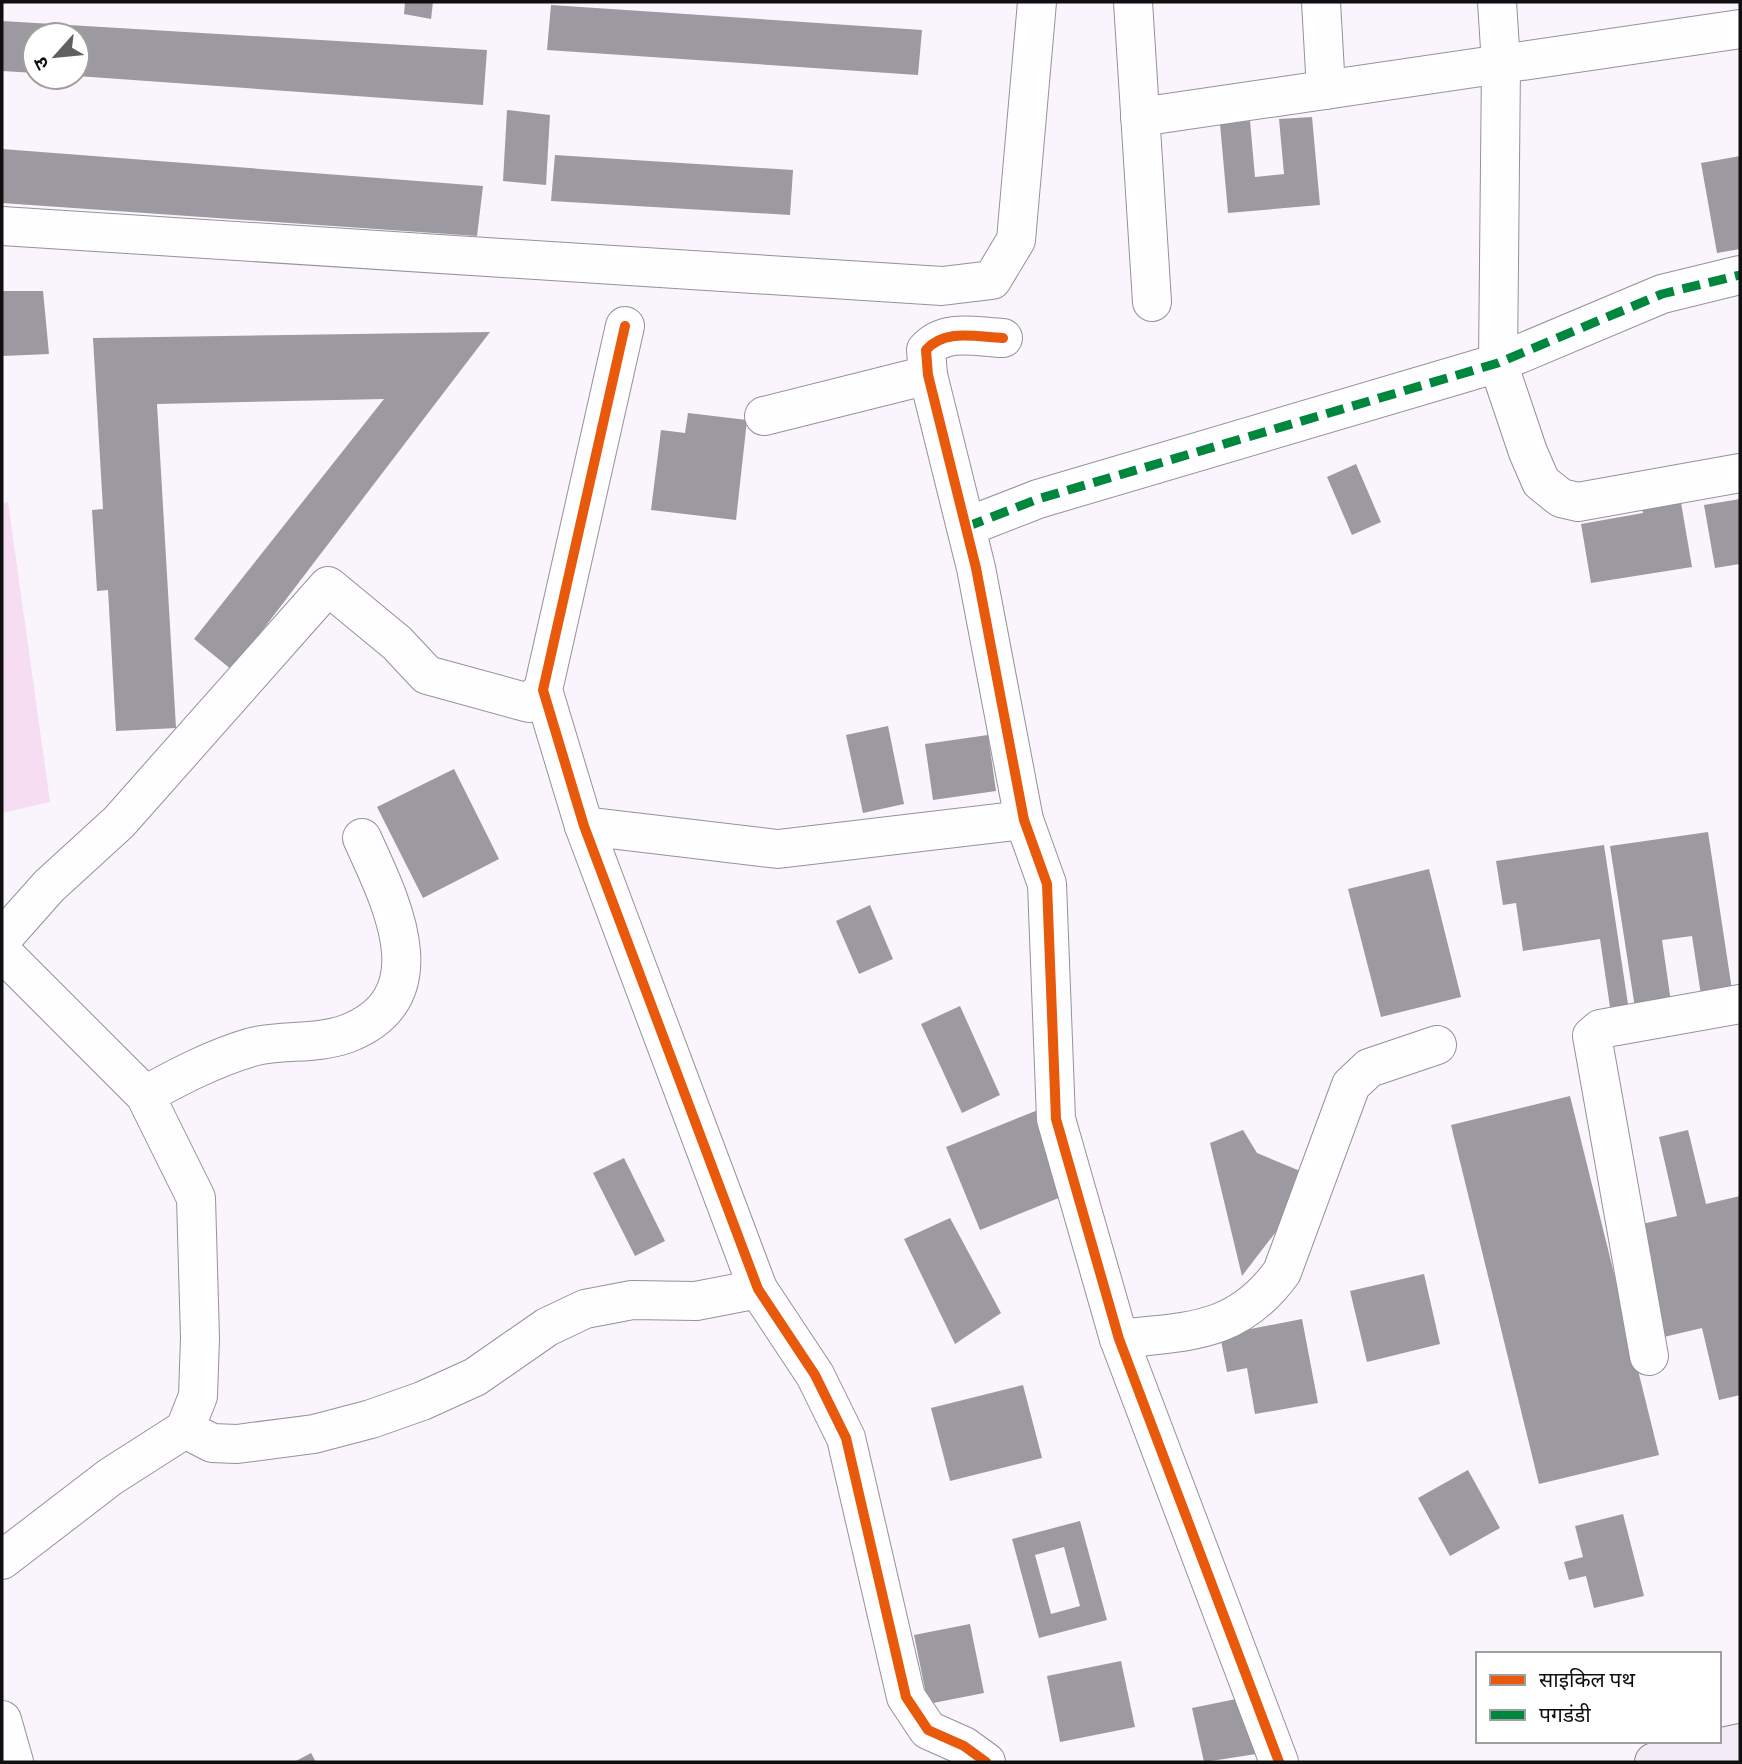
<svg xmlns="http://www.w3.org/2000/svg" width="1742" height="1764" font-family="'Zilla Slab','Noto Sans Devanagari',serif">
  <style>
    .pitch { fill: #f6ddf1 }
    .building { fill: #9d99a0; fill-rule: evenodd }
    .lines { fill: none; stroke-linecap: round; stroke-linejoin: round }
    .street-casing { stroke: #959296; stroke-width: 40 }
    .secondary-casing { stroke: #8b898c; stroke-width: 40 }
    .street { stroke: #fefdff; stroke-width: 38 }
    .secondary { stroke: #f3ebf5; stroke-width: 38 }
    .quiet { stroke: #00873e; stroke-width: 9; stroke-dasharray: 18 9; stroke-linecap: butt }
    .cycleway-casing { stroke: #fff; stroke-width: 15 }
    .cycleway { stroke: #e8590c; stroke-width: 10 }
  </style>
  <rect width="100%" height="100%" fill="#faf4fc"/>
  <!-- pitch -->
  <path class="pitch" d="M 8,502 L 50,802 L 2,813 L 2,504 Z"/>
  <!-- building -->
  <g class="building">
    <path d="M 405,2 L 433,2 L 431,19 L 404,14 Z"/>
    <path d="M 551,5 L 922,30 L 918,75 L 547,50 Z"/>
    <path d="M 2,21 L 487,50 L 483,105 L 77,76 L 77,35 L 35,35 L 35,73 L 2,71 Z"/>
    <path d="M 507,110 L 550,115 L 546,185 L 503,181 Z"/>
    <path d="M 1312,117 L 1320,205 L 1228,213 L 1220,124 L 1250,121 L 1255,177 L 1284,174 L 1279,119 Z"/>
    <path d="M 2,149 L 483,186 L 477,236 L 2,203 Z"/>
    <path d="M 555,155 L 793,170 L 790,215 L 551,201 Z"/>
    <path d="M 1740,156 L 1740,249 L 1717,253 L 1701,163 Z"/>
    <path d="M 2,291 L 43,291 L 49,354 L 2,356 Z"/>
    <path d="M 490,332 L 232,670 L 194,639 L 384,399 L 157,404 L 176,728 L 116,731 L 108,590 L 97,591 L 92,510 L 103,509 L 93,338 Z"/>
    <path d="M 688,413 L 747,420 L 736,520 L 651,510 L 661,430 L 685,433 Z"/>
    <path d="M 1356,464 L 1381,522 L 1352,535 L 1327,477 Z"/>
    <path d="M 1679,491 L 1692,567 L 1591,583 L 1581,524 L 1643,513 L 1639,498 Z"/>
    <path d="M 1740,499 L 1740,564 L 1715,568 L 1704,505 Z"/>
    <path d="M 888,726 L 904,804 L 863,813 L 846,735 Z"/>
    <path d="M 988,735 L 996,791 L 933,800 L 925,744 Z"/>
    <path d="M 454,769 L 499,859 L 423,898 L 377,807 Z"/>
    <path d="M 1708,832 L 1734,1003 L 1703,1008 L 1692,936 L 1662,940 L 1673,1016 L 1637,1021 L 1610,846 Z"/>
    <path d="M 1604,845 L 1629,1011 L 1611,1014 L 1600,939 L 1523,951 L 1516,903 L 1503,905 L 1496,861 Z"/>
    <path d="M 1429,869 L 1461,997 L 1381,1017 L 1348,889 Z"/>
    <path d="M 870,905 L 893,959 L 859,974 L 836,921 Z"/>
    <path d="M 960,1006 L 1000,1095 L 962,1113 L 921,1024 Z"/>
    <path d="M 1570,1096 L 1659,1455 L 1539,1484 L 1451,1125 Z"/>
    <path d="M 1038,1110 L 1071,1193 L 980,1230 L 946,1147 Z"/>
    <path d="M 1243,1130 L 1257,1153 L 1317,1178 L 1242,1276 L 1210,1143 Z"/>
    <path d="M 1688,1130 L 1706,1204 L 1740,1196 L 1740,1395 L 1719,1400 L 1702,1328 L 1664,1337 L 1638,1225 L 1677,1216 L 1659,1137 Z"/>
    <path d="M 624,1158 L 665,1241 L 635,1256 L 593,1173 Z"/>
    <path d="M 950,1218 L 1001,1313 L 955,1344 L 904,1239 Z"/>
    <path d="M 1424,1274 L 1440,1344 L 1367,1362 L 1350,1291 Z"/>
    <path d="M 1302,1319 L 1318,1403 L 1255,1414 L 1247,1368 L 1227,1372 L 1220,1335 Z"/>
    <path d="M 1023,1385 L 1042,1458 L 950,1481 L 931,1408 Z"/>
    <path d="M 1468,1470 L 1500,1528 L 1450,1556 L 1418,1498 Z"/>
    <path d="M 1623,1514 L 1644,1596 L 1594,1608 L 1586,1576 L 1569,1580 L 1564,1562 L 1583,1557 L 1575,1526 Z"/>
    <path d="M 1080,1521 L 1107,1620 L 1039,1638 L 1012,1539 ZM 1064,1547 L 1080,1606 L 1051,1614 L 1035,1555 Z"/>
    <path d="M 970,1624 L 984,1693 L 928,1704 L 914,1635 Z"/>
    <path d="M 1121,1661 L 1135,1727 L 1060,1742 L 1047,1676 Z"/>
    <path d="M 1251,1696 L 1263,1753 L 1204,1762 L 1192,1708 Z"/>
    <path d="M 311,1753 L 316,1762 L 294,1762 Z"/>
  </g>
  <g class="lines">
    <!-- street casing -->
    <g class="street-casing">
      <g id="street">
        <path d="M 1133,2 L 1152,302"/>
        <path d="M 1321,2 L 1326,90"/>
        <path d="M 1497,2 L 1501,64 L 1498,363 L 1528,452 L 1541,482 L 1561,498 L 1578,502 L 1740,473"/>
        <path d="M 1140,117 L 1740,29"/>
        <path d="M 2,226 L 942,286 L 992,280 L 1016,240 L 1037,2"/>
        <path d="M 625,326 L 543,690 L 584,826 L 758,1289 L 815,1375 L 846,1438 L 906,1697 L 928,1730 L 964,1746 L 986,1762"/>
        <path d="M 1003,338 C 977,337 945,328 926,350 L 928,375 L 976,568 L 1024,820 L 1047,884 L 1056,1119 L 1119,1339 L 1279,1762"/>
        <path d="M 764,416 L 928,375"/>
        <path d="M 966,527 L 1038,499 L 1498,363 L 1662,294 L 1740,275"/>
        <path d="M 584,826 L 778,849 L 1024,820"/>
        <path d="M 2,939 L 49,886 L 119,822 L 328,586 L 397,643 L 427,675 L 529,703 L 543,690"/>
        <path d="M 2,952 L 145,1095 L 196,1198 L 200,1338 L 198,1396 L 185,1429 L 110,1477 L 2,1560"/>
        <path d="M 145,1095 C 180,1076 214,1058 252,1047 C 283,1039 315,1045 346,1034 C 441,998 391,902 362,838"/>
        <path d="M 1119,1339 C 1189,1331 1237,1334 1282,1272 L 1351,1085 L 1369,1068 L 1437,1045"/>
        <path d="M 1649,1356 L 1592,1036 L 1600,1029 L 1740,1004"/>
        <path d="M 185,1429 L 212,1443 L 237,1444 L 314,1434 L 371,1419 L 422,1401 L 475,1377 L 547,1327 L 585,1309 L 632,1300 L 696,1301 L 758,1289"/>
        <path d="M 2,1720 L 14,1762"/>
      </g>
    </g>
    <!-- secondary casing -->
    <g class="secondary-casing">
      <path id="secondary" d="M 1654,1762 L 1740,1743"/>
    </g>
    <!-- street -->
    <use href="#street" class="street"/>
    <!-- secondary -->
    <use href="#secondary" class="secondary"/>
    <!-- quiet -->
    <path class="quiet" d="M 966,527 L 1038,499 L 1498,363 L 1662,294 L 1740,275"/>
    <!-- cycleway casing -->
    <g class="cycleway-casing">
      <g id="cycleway">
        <path d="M 625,326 L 543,690 L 584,826 L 758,1289 L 815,1375 L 846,1438 L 906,1697 L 928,1730 L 964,1746 L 986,1762"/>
        <path d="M 1003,338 C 977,337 945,328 926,350 L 928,375 L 976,568 L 1024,820 L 1047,884 L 1056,1119 L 1119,1339 L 1279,1762"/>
      </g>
    </g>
    <!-- cycleway -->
    <use href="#cycleway" class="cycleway"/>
  </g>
  <!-- border -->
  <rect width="1742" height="1764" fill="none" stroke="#0f0f0f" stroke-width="7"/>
  <!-- legend -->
  <rect x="1476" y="1652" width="245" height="91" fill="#ffffff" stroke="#9f9f9f" stroke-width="2"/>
  <rect x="1490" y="1675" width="35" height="10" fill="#e8590c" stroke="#9f9f9f" stroke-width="2"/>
  <text x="1539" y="1687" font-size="21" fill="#0f0f0f">साइकिल पथ</text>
  <rect x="1490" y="1710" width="35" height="10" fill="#00873e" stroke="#9f9f9f" stroke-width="2"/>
  <text x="1539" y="1722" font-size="21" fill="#0f0f0f">पगडंडी</text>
  <!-- north arrow -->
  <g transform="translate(56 56) rotate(243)"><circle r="33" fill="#ffffff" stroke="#9f9f9f" stroke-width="2"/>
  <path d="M0-5L12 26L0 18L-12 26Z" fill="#615f62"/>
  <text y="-10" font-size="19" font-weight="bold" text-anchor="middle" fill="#0f0f0f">उ</text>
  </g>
</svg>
